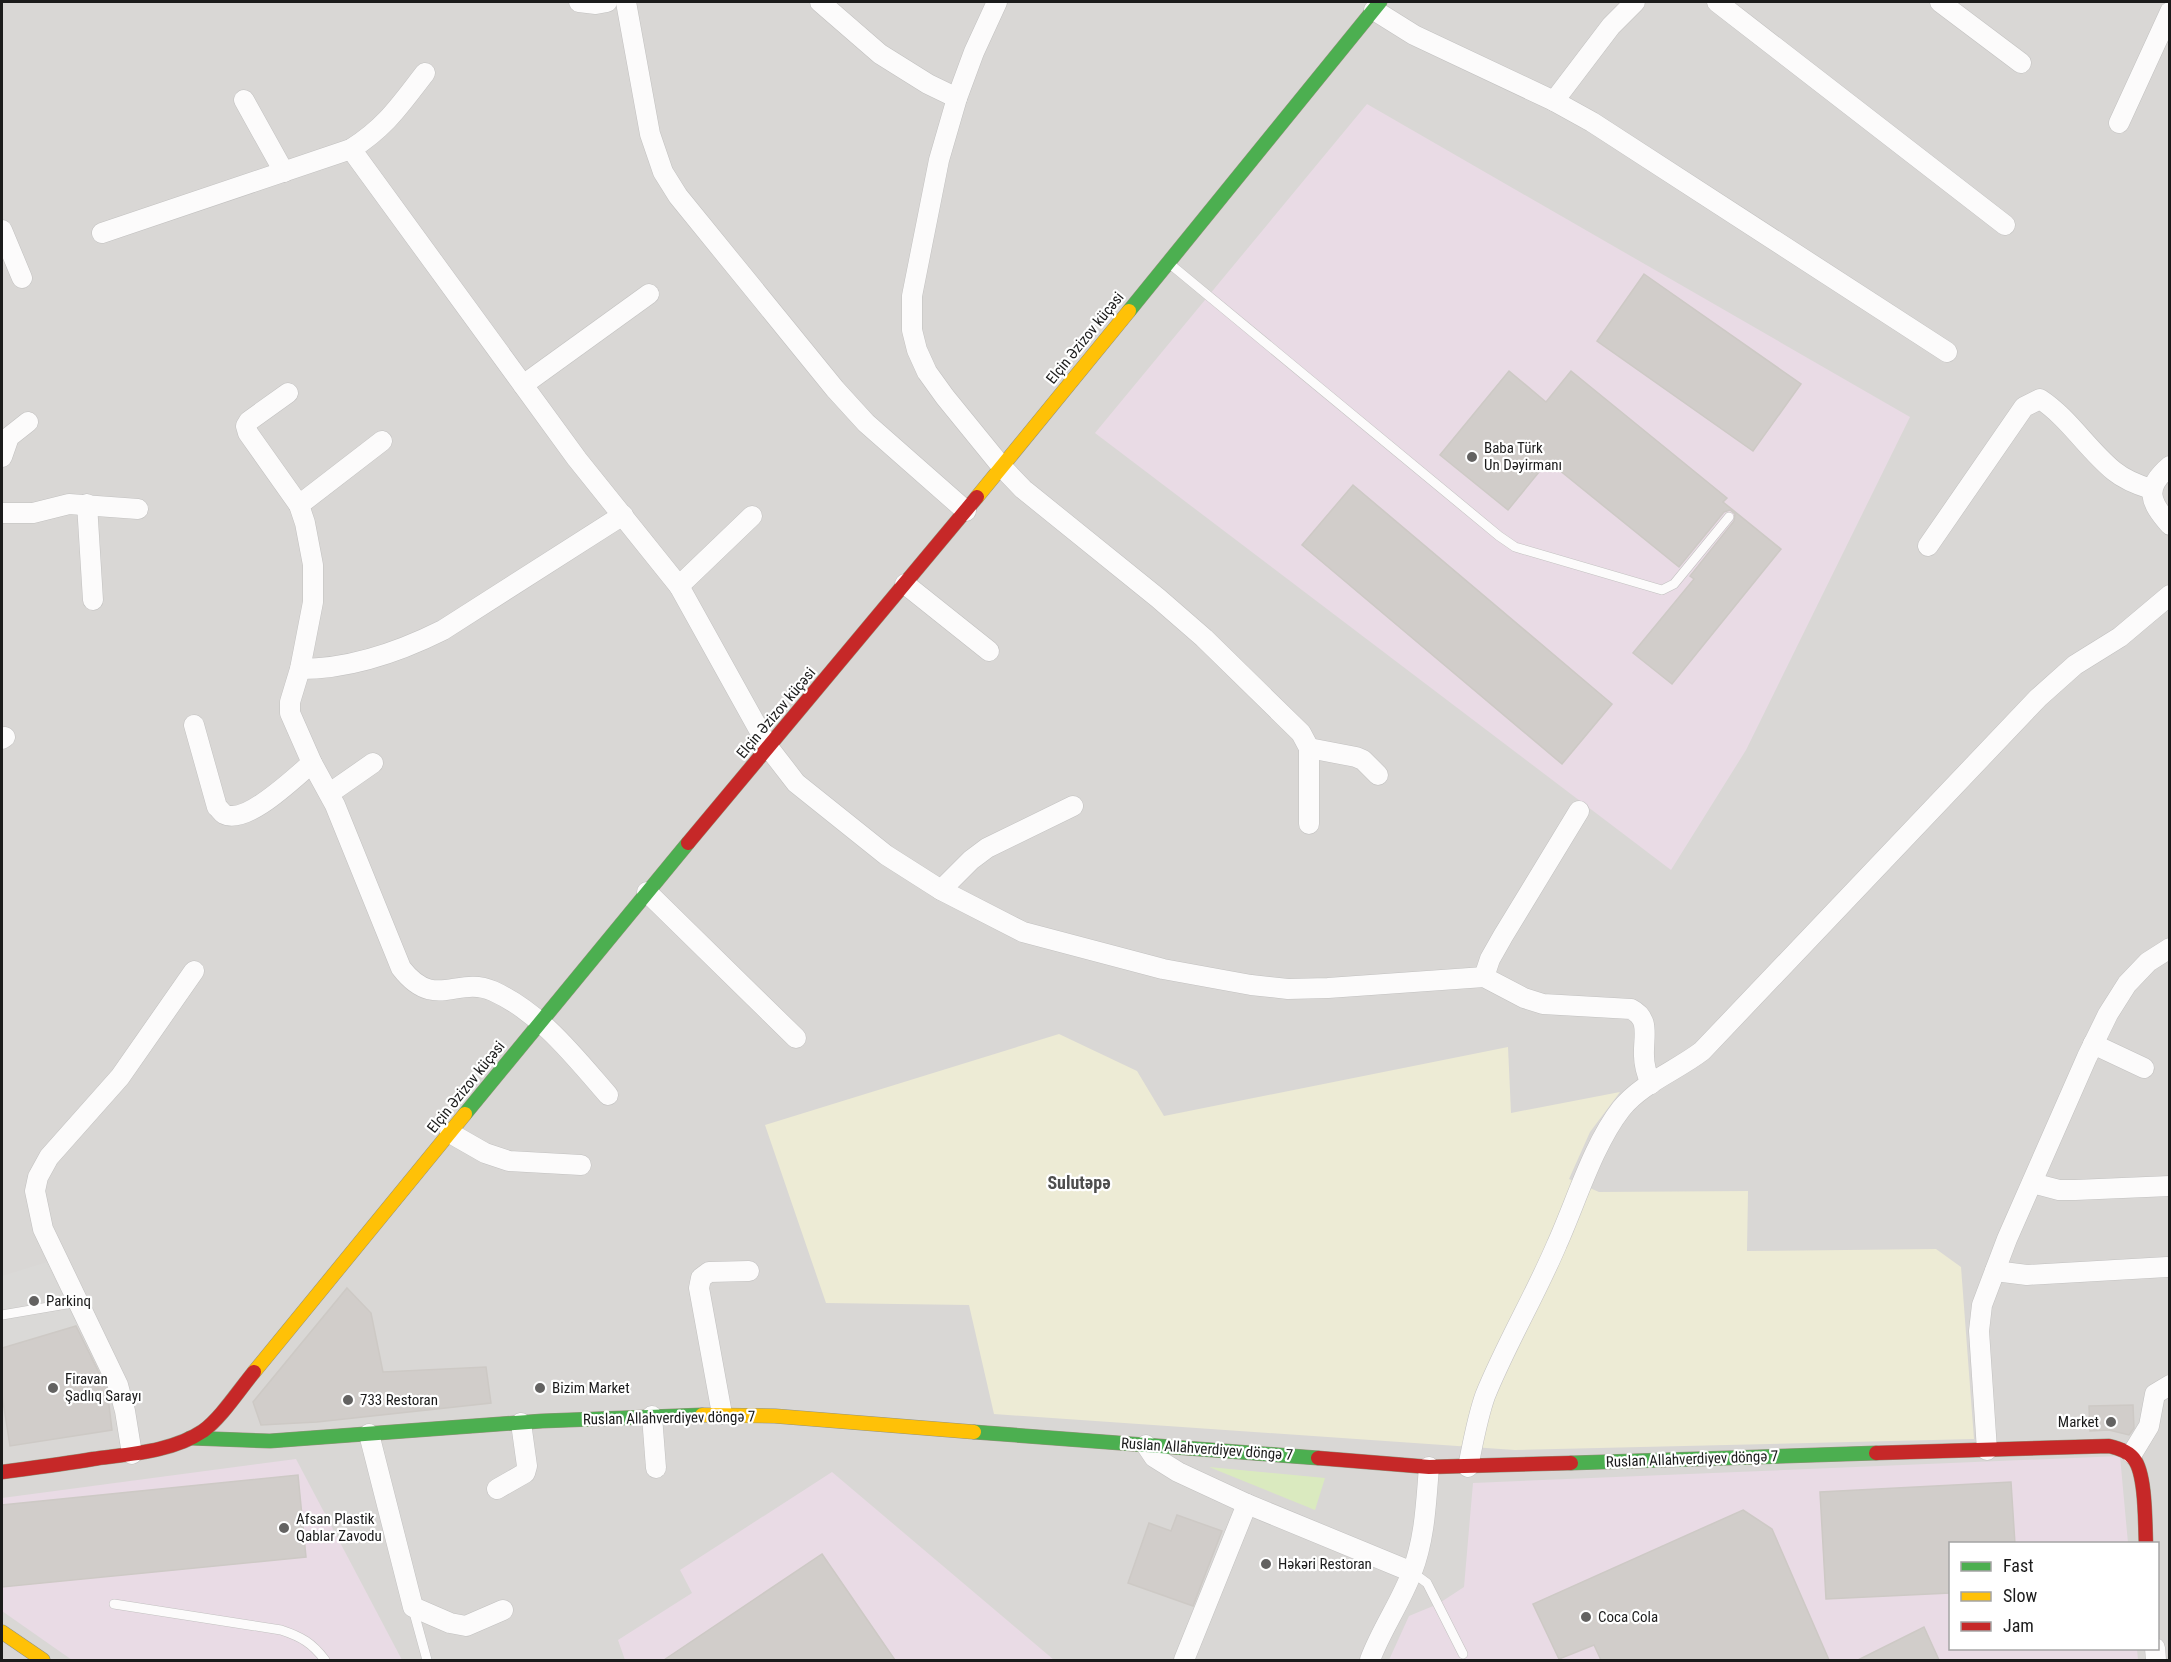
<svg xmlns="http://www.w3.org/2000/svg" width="2171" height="1662" font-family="'Roboto Condensed',sans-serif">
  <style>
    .residential { fill: #d9d7d5; fill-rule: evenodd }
    .industrial { fill: #e9dbe5 }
    .farmland { fill: #edebd5 }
    .grass { fill: #daeabf }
    .parking { fill: #dad9d7 }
    .building { fill: #d1cdca; stroke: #cdc9c5; stroke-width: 1.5 }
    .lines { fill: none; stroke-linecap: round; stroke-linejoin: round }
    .lane-casing { stroke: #c2c1c0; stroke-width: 10 }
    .street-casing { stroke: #c2c1c0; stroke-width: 21 }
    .fast-casing { stroke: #94937c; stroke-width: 15 }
    .slow-casing { stroke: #94937c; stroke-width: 15 }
    .jam-casing { stroke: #94937c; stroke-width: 15 }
    .lane { stroke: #fcfbfb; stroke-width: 9 }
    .street { stroke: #fcfbfb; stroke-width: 20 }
    .fast { stroke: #4caf50; stroke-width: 14 }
    .slow { stroke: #ffc107; stroke-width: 14 }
    .jam { stroke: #c62828; stroke-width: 14 }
    .poi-dot { fill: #636261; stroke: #fff; stroke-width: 2 }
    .labels { text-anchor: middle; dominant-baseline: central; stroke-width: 4.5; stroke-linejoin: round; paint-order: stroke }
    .street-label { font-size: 15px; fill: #1b1b1b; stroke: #fff }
    .poi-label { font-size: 15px; fill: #1b1b1b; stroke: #fff; text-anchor: start }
    .quarter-label { font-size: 18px; font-weight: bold; fill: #4e4e4e; stroke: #fff }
  </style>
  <rect width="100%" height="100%" fill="#eae7e4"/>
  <!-- residential -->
  <path class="residential" d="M 2,2 L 2169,2 L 2169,1660 L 2,1660 ZM 1950,1544 L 2158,1544 L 2158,1648 L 1950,1648 Z"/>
  <!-- industrial -->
  <g class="industrial">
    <path d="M 1367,104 L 1910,417 L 1746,750 L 1671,870 L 1095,433 Z"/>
    <path d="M 2120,1456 L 2128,1543 L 1950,1544 L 1950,1648 L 2137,1649 L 2138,1660 L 1389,1660 L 1409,1616 L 1438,1604 L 1464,1587 L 1473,1483 Z"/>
    <path d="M 296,1459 L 402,1660 L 72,1660 L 2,1611 L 2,1498 Z"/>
    <path d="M 832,1472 L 1054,1660 L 625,1660 L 618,1640 L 692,1593 L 680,1570 Z"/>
  </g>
  <!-- farmland -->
  <path class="farmland" d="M 1059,1034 L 1137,1071 L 1164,1116 L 1508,1047 L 1511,1113 L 1620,1092 L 1590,1132 L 1569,1179 L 1599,1192 L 1748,1191 L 1747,1251 L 1936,1249 L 1961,1267 L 1974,1439 L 1515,1450 L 994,1414 L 969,1305 L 826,1303 L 765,1125 Z"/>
  <!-- grass -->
  <path class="grass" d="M 1209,1467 L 1325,1478 L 1315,1510 Z"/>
  <!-- parking -->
  <path class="parking" d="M 47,1262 L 78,1326 L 2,1348 L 2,1276 Z"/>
  <!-- building -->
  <g class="building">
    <path d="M 1644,274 L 1801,384 L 1753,451 L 1597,341 Z"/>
    <path d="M 1509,371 L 1546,402 L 1571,371 L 1727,498 L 1723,502 L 1781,549 L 1672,684 L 1633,653 L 1694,579 L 1690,576 L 1734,521 L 1735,514 L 1730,510 L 1724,512 L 1679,567 L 1548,461 L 1508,510 L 1440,455 Z"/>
    <path d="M 1353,485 L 1612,704 L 1562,764 L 1302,545 Z"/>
    <path d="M 347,1288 L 371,1313 L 383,1372 L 486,1367 L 491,1403 L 317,1422 L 261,1425 L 253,1402 Z"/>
    <path d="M 76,1326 L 107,1389 L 112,1430 L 10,1446 L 2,1395 L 2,1348 Z"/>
    <path d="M 2133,1405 L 2134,1428 L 2129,1435 L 2109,1430 L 2090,1431 L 2089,1406 Z"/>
    <path d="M 298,1475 L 306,1557 L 2,1587 L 2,1505 Z"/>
    <path d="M 2011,1482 L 2015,1544 L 1950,1544 L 1950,1593 L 1826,1599 L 1820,1492 Z"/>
    <path d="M 1743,1510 L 1772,1529 L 1829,1660 L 1601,1660 L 1594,1645 L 1559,1659 L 1533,1604 Z"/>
    <path d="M 1177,1515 L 1222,1531 L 1193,1606 L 1128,1583 L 1149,1523 L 1171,1531 Z"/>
    <path d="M 822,1554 L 895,1660 L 664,1660 Z"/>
    <path d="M 1924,1627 L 1939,1660 L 1858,1660 Z"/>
  </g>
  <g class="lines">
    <!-- lane casing -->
    <g class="lane-casing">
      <g id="lane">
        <path d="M 1170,264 L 1499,536 L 1515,547 L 1662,590 L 1674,584 L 1729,517"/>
        <path d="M 2,1315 L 78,1302"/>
        <path d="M 1412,1572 L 1427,1583 L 1463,1654"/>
        <path d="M 114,1604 L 281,1630 C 302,1637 312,1643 325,1660"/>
        <path d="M 413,1609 L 427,1660"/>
      </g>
    </g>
    <!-- street casing -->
    <g class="street-casing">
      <g id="street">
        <path d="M 579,2 L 596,4 L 607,2"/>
        <path d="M 626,2 L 650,134 L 663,172 L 678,196 L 835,389 L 866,423 L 966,511"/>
        <path d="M 820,2 L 880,54 L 928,84 L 957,98"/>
        <path d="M 997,2 L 974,52 L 957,98 L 939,160 L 912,296 L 912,330 L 917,350 L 927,372 L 945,397 L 1002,467 L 1023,489 L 1158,598 L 1204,638 L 1301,733 L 1309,748 L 1309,824"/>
        <path d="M 1717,2 L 2005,225"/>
        <path d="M 1940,2 L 2021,63"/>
        <path d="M 1374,10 L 1414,35 L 1554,101 L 1592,122 L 1947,352"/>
        <path d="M 244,100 L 284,172"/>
        <path d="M 1554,101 L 1611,26 L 1635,2"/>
        <path d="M 2119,123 L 2170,12"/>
        <path d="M 351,149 L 577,459 L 679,586 L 769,748 L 796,783 L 886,855 L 941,890 L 1023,932 L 1163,969 L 1251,985 L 1288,989 L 1328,988 L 1484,977 L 1524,998 L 1543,1004 L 1631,1009 C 1651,1019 1643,1037 1644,1056 C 1644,1066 1647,1075 1651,1084"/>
        <path d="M 2,230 L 22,278"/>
        <path d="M 102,233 L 351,149 C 386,127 400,105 425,73"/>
        <path d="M 523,385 L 649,294"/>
        <path d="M 288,393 L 249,421 L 246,426 L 248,433 L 299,505 L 305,523 L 313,565 L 313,602 L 300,669 L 290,702 L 290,713 L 312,763 L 335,805 L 401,968 C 435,1012 457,975 493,991 C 541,1013 574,1056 608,1095"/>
        <path d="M 2,457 L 9,437 L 28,422"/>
        <path d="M 2170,466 C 2144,488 2149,501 2170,525"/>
        <path d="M 87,504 L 93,600"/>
        <path d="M 299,505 L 382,441"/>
        <path d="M 2,513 L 33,513 L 69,504 L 138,509"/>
        <path d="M 1928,546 L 2024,407 L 2040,399 C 2069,418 2087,449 2114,471 C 2125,480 2138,485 2151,489"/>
        <path d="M 905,584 L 989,651"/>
        <path d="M 679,586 L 752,516"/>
        <path d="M 300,669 C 350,669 399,652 443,630 L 623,515"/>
        <path d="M 194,725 L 217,807 C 220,809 221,812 224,814 C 246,826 295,777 312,763"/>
        <path d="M 2,739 L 5,737"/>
        <path d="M 1309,748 L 1356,757 L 1363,760 L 1378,775"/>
        <path d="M 330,793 L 373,763"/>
        <path d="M 941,890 L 971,860 L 987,848 L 1073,806"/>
        <path d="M 647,892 L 796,1038"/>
        <path d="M 1484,977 L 1490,959 L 1503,936 L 1579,811"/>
        <path d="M 2093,1044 L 2144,1068"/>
        <path d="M 450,1133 L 485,1153 L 509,1161 L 581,1165"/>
        <path d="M 2032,1183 L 2059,1190 L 2075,1190 L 2170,1186"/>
        <path d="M 1995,1271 L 2027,1275 L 2167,1267"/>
        <path d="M 722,1414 L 699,1288 L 701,1278 L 709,1272 L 749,1271"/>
        <path d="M 652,1416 L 656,1468"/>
        <path d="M 369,1434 L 413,1607 L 450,1623 L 466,1626 L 503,1610"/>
        <path d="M 1146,1445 L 1154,1457 L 1178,1472 L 1247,1504 L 1412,1572"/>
        <path d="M 1987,1450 L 1979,1331 L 1982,1305 L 2007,1239 L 2087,1057 L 2108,1014 L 2127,984 L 2148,962 L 2170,948"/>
        <path d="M 132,1454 L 125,1411 L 118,1385 L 43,1229 L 35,1191 L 38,1177 L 49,1157 L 120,1077 L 194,971"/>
        <path d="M 2132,1454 L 2149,1426 L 2155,1394 L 2170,1385"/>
        <path d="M 1468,1467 C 1473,1443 1477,1419 1485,1396 C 1506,1344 1535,1296 1557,1244 C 1576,1202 1593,1145 1621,1109 C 1642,1083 1676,1071 1702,1051 L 2038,698 L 2075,665 L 2120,637 L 2170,595"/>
        <path d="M 497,1489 L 525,1473 L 527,1466 L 521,1423"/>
        <path d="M 2155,1648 L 2156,1660"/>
        <path d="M 1184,1660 L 1247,1504"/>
        <path d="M 1370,1660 C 1381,1630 1401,1602 1412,1572 C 1425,1538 1426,1503 1429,1467"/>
      </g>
    </g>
    <!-- fast casing -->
    <g class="fast-casing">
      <g id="fast">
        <path d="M 1129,311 L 1380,2"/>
        <path d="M 465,1114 L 688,843"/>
        <path d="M 974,1432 L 1318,1458"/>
        <path d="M 190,1438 L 270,1441 L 542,1421 L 702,1415"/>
        <path d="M 1571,1463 L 1876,1453"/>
      </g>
    </g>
    <!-- slow casing -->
    <g class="slow-casing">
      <g id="slow">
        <path d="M 977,497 L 1129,311"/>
        <path d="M 254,1372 L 465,1114"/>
        <path d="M 702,1415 L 775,1416 L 974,1432"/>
        <path d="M 2,1632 L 43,1660"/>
      </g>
    </g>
    <!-- jam casing -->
    <g class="jam-casing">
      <g id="jam">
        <path d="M 688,843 L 977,497"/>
        <path d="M 1876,1453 L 2109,1446 C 2118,1448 2128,1451 2134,1459 C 2146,1474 2145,1524 2146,1544"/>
        <path d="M 1318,1458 L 1429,1467 L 1571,1463"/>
        <path d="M 2,1472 C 32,1468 63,1464 93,1459 C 128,1454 172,1452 203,1431 C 221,1418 239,1390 254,1372"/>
      </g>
    </g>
    <!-- lane -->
    <use href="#lane" class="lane"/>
    <!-- street -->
    <use href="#street" class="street"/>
    <!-- fast -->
    <use href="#fast" class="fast"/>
    <!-- slow -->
    <use href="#slow" class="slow"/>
    <!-- jam -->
    <use href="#jam" class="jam"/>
  </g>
  <!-- markers -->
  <g class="poi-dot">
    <circle cx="1472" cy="457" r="6"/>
    <circle cx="34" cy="1301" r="6"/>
    <circle cx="53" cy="1388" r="6"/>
    <circle cx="540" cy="1388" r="6"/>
    <circle cx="348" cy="1400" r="6"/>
    <circle cx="2111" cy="1422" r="6"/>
    <circle cx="284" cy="1528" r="6"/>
    <circle cx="1266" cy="1564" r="6"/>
    <circle cx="1586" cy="1617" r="6"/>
  </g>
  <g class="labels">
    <!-- street labels -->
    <g class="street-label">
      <text transform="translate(1085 338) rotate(-51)">Elçin Əzizov küçəsi</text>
      <text transform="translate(776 713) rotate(-50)">Elçin Əzizov küçəsi</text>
      <text transform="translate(466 1087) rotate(-51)">Elçin Əzizov küçəsi</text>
      <text transform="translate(669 1418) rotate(-1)">Ruslan Allahverdiyev döngə 7</text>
      <text transform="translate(1207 1449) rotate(4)">Ruslan Allahverdiyev döngə 7</text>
      <text transform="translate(1692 1459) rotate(-2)">Ruslan Allahverdiyev döngə 7</text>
    </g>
    <!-- poi labels -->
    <g class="poi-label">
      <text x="1484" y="448">Baba Türk<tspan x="1484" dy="17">Un Dəyirmanı</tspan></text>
      <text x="46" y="1301">Parkinq</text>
      <text x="65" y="1379">Firavan<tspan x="65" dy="17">Şadlıq Sarayı</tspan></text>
      <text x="552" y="1388">Bizim Market</text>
      <text x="360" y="1400">733 Restoran</text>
      <text x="2099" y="1422" text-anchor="end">Market</text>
      <text x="296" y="1519">Afsan Plastik<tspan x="296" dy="17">Qablar Zavodu</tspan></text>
      <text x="1278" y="1564">Həkəri Restoran</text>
      <text x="1598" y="1617">Coca Cola</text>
    </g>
    <!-- quarter labels -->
    <g class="quarter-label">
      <text x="1079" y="1182">Sulutəpə</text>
    </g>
  </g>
  <!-- border -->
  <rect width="2171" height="1662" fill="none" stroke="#1b1b1b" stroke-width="6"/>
  <!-- legend -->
  <rect x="1949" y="1542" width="210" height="108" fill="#ffffff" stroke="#a4a4a4" stroke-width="1.5"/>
  <rect x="1961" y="1562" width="30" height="9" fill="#4caf50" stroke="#a4a4a4" stroke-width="1.5"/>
  <text x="2003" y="1572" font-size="18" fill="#1b1b1b">Fast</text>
  <rect x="1961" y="1592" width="30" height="9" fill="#ffc107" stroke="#a4a4a4" stroke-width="1.5"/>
  <text x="2003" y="1602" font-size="18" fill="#1b1b1b">Slow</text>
  <rect x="1961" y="1622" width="30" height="9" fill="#c62828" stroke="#a4a4a4" stroke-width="1.5"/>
  <text x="2003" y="1632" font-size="18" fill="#1b1b1b">Jam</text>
</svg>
